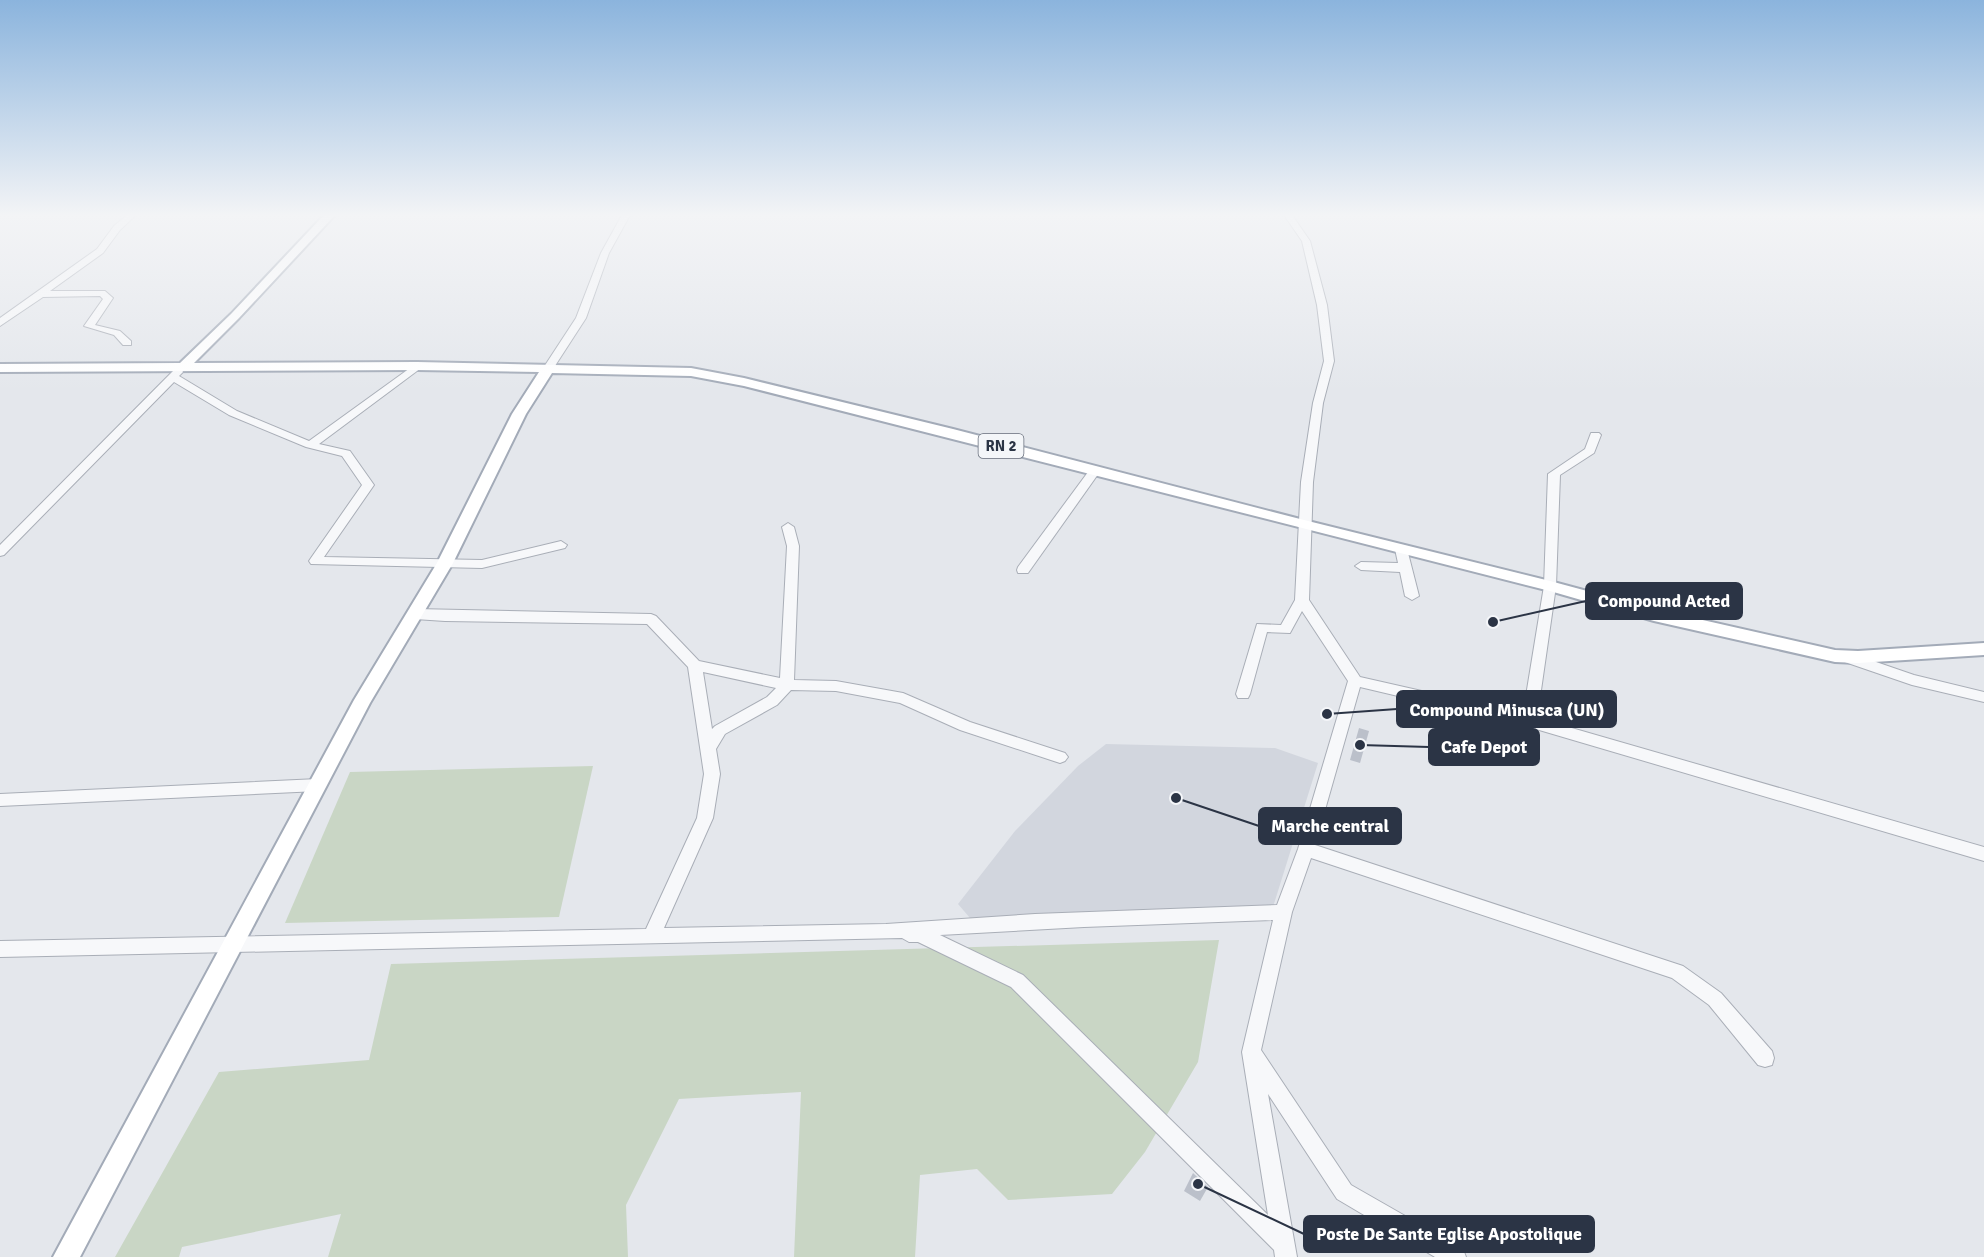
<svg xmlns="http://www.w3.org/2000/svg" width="1984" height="1257" font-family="Signika,sans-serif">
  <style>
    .built { fill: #d2d6de }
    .green { fill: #c9d6c5 }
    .building { fill: #bbc0ca }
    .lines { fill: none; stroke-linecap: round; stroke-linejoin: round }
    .minor-casing { stroke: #a9aeb7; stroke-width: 2 }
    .major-casing { stroke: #a3abb8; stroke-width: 4 }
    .minor { fill: #f7f8fa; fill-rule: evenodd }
    .major { fill: #fff; fill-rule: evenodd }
    .labels { text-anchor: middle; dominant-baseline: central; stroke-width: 5; stroke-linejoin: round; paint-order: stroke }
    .shield { fill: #f4f6f9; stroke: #676e7b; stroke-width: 1.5 }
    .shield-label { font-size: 15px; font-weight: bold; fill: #2b3445 }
    .leader { fill: none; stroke: #2b3445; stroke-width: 2 }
    .callout-dot { fill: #2b3445; stroke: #f4f6f9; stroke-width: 2 }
    .callout { fill: #2b3445; stroke: #2b3445; stroke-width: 2 }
    .callout-label { font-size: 18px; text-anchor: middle; font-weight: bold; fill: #fff }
  </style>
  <rect width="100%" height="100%" fill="#e4e7ec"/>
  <!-- built -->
  <path class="built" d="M 1106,744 L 1275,748 L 1318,763 L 1273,907 L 970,918 L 958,904 L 1015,831 L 1078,766 Z"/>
  <!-- green -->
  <g class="green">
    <path d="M 593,766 L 559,917 L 285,923 L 350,772 Z"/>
    <path d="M 1219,940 L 1198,1062 L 1145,1152 L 1112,1194 L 1008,1200 L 977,1169 L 920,1175 L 915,1257 L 794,1257 L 801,1092 L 679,1099 L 626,1205 L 628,1257 L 328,1257 L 341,1214 L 182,1247 L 179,1257 L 115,1257 L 219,1072 L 369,1060 L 391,964 Z"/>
  </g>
  <!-- building -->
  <g class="building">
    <path d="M 1359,728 L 1369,731 L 1360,763 L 1350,760 Z"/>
    <path d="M 1193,1173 L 1208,1187 L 1200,1201 L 1184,1191 Z"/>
  </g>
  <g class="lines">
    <!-- minor casing -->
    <g class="minor-casing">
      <g id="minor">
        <path d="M 127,215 L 136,215 L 120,230 L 103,253 L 50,291 L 105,291 L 113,298 L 95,325 L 120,331 L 131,341 L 131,345 L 123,345 L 114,335 L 84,326 L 103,299 L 100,296 L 43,297 L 0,326 L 0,318 L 97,249 L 114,226 Z"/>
        <path d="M 622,215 L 630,215 L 609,253 L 586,318 L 551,372 L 543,372 L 542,370 L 576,318 L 601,253 Z"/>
        <path d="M 1284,215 L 1292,215 L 1310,241 L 1327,305 L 1334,361 L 1323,403 L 1313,482 L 1309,600 L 1360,677 L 1523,714 L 1544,586 L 1548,474 L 1585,449 L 1591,433 L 1599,433 L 1601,435 L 1594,453 L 1560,475 L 1556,586 L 1537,718 L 1984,847 L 1984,861 L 1529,727 L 1360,687 L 1315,845 L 1683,966 L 1721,993 L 1772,1051 L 1774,1058 L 1772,1065 L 1765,1067 L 1758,1065 L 1709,1005 L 1672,978 L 1311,858 L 1292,912 L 1261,1050 L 1351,1185 L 1463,1249 L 1466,1257 L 1435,1257 L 1337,1199 L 1268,1094 L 1297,1257 L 1275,1257 L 1274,1250 L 1011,987 L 918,942 L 909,942 L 902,938 L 0,957 L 0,941 L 646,929 L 697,818 L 704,774 L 688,667 L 647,624 L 445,621 L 415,619 L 408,614 L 415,609 L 651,614 L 656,616 L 699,661 L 780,678 L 787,546 L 782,527 L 788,523 L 794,527 L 799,546 L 794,680 L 836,681 L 903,693 L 970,722 L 1065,753 L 1068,757 L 1065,761 L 1060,763 L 960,730 L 900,703 L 836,691 L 791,690 L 777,705 L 725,734 L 716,749 L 720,774 L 713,818 L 664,928 L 886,924 L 1035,914 L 1277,905 L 1298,849 L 1348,681 L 1302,611 L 1290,633 L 1267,632 L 1250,694 L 1248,698 L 1238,698 L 1236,694 L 1257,624 L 1281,625 L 1295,600 L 1301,482 L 1313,403 L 1324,361 L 1317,305 L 1302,241 ZM 703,672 L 776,688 L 767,697 L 715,726 L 712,729 ZM 1273,920 L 1242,1052 L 1268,1215 L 1023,975 L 940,935 L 1084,927 Z"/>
        <path d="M 417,363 L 421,364 L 421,368 L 319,444 L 350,451 L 374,485 L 324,557 L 482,560 L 561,541 L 567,545 L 565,548 L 482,568 L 311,564 L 309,561 L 311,558 L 362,485 L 342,456 L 306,447 L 229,415 L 174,382 L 4,555 L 0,556 L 0,545 L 174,370 L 182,370 L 183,372 L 179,376 L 237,411 L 309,441 Z"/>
        <path d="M 1095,467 L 1101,470 L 1028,573 L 1018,573 L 1017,570 L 1018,567 L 1091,468 Z"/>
        <path d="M 1401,545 L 1407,549 L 1419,596 L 1412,600 L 1405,596 L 1400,572 L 1361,570 L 1355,566 L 1361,562 L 1398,563 L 1395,549 Z"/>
        <path d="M 1847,652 L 1914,675 L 1984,692 L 1984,702 L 1912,685 L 1842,661 L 1840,657 Z"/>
        <path d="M 318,779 L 323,781 L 326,785 L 323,789 L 318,791 L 0,806 L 0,794 Z"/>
      </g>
    </g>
    <!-- major casing -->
    <g class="major-casing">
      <path id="major" d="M 324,215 L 335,215 L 239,318 L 194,363 L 417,362 L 691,368 L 744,378 L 953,429 L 1304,520 L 1550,581 L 1654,609 L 1835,650 L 1858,651 L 1984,643 L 1984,655 L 1858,663 L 1835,662 L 1654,621 L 1550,591 L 744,386 L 691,376 L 552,373 L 526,414 L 453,563 L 370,703 L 80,1257 L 53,1257 L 354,700 L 437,563 L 512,414 L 539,372 L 417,370 L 0,372 L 0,364 L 180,363 L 231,314 Z"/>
    </g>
    <!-- minor -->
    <use href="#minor" class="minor"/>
    <!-- major -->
    <use href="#major" class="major"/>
  </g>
  <!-- sky -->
  <linearGradient id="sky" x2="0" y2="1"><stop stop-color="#8bb4dd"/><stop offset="0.55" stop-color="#f3f4f6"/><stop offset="1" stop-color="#f3f4f6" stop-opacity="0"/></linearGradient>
  <rect width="1984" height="391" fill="url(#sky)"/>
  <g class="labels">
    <!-- shield labels -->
    <rect class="shield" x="978.5" y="434" width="45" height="24" rx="4.5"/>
    <g class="shield-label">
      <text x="1001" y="446">RN 2</text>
    </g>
  </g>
  <!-- callouts -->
  <path class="leader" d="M1493 622L1586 601M1327 714L1397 709M1360 745L1429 747M1176 798L1259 826M1198 1184L1304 1234"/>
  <g class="callout-dot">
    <circle cx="1493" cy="622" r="6"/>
    <circle cx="1327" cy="714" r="6"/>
    <circle cx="1360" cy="745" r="6"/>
    <circle cx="1176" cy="798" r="6"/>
    <circle cx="1198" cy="1184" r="6"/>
  </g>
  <g class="callout">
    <rect x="1586" y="583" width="156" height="36" rx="6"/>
    <rect x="1397" y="691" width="219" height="36" rx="6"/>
    <rect x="1429" y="729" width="110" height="36" rx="6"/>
    <rect x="1259" y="808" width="142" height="36" rx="6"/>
    <rect x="1304" y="1216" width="290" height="36" rx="6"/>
  </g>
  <g class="callout-label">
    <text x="1664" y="607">Compound Acted</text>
    <text x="1507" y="716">Compound Minusca (UN)</text>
    <text x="1484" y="753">Cafe Depot</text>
    <text x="1330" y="832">Marche central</text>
    <text x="1449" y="1240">Poste De Sante Eglise Apostolique</text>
  </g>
</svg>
